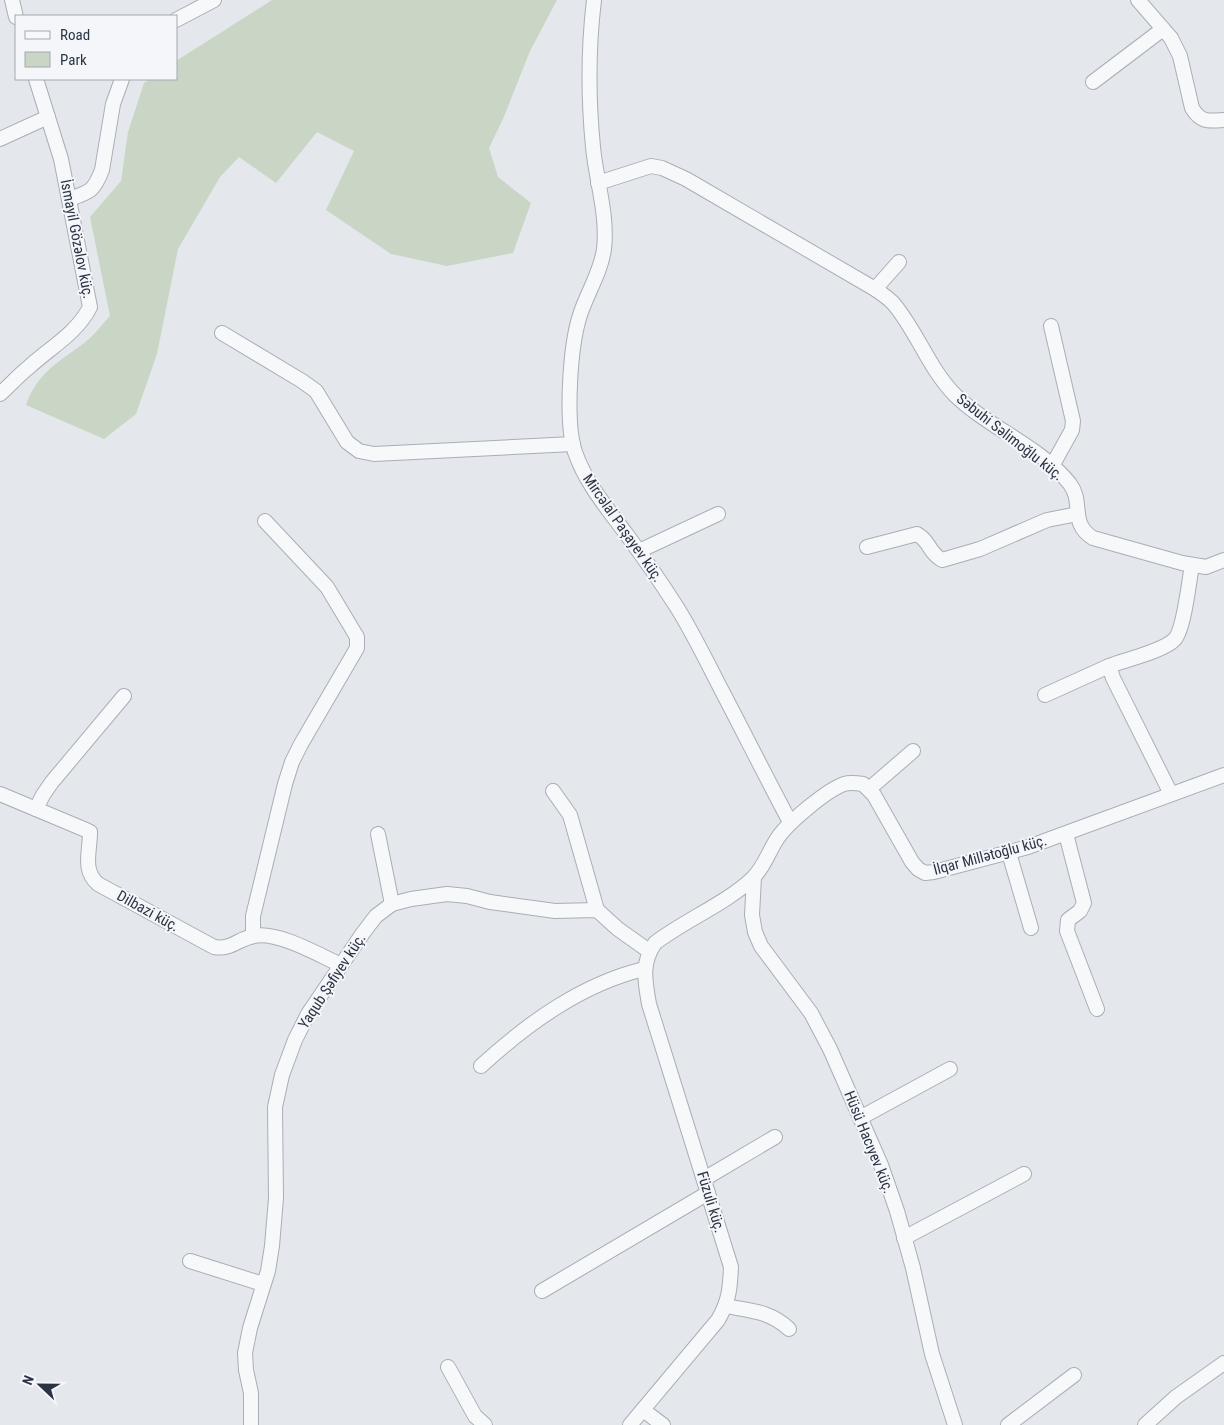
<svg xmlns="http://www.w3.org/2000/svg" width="1224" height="1425" font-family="'Roboto Condensed',sans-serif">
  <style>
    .green { fill: #c9d6c5 }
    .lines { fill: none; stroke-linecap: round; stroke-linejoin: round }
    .minor-casing { stroke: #a9aeb7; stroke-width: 16 }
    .minor { stroke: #f7f8fa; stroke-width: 14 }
    .labels { text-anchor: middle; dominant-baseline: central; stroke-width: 4; stroke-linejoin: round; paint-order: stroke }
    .street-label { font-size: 15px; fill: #2b3445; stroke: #f4f6f9 }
  </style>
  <rect width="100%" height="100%" fill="#e4e7ec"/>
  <!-- green -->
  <path class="green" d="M 272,0 L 557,0 L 530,51 L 503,119 L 489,148 L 498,177 L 531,203 L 513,253 L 447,266 L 391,254 L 326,210 L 354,151 L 317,132 L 276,183 L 239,157 L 220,177 L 178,249 L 157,354 L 136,414 L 104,439 L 26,405 C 39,369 62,361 89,339 C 97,332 103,323 110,316 L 90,217 L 121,181 L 128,132 L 144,83 L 150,79 L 176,79 L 176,61 Z"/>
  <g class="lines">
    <!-- minor casing -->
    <g class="minor-casing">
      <g id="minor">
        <path d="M 12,0 L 16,17"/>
        <path d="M 594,0 C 588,50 588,96 593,147 C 596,180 608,215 604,249 C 601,272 587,293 580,315 C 570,346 565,422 575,452 C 586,484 608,509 627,535 C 645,559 662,584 678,609 C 694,635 708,664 722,691 C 745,735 767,779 790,822"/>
        <path d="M 1138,0 L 1171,38 L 1180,56 L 1192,108 C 1201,123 1209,121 1224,120"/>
        <path d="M 176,20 L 214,0"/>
        <path d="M 1093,82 L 1163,29"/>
        <path d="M 0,139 L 48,117"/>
        <path d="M 598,183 L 651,166 L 662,168 L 686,179 L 875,289 C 881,293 888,298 893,303 C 917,331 929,369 955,395 C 990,429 1040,446 1070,484 C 1084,503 1069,523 1093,538 L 1182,563 L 1206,567 L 1224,560"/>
        <path d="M 69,199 C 90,192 94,191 102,170 L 113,104 L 122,79"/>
        <path d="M 875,289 L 899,262"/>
        <path d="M 1051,326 L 1073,421 L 1072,430 L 1052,466"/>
        <path d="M 222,333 L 302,381 L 316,391 L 347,442 L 359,451 L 374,454 L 573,444"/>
        <path d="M 0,394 C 10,385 19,375 29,367 C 51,347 77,333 90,307 L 61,159 L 36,79"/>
        <path d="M 867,547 L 917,534 C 931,542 927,551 942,560 L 980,549 L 1047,520 L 1078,514"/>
        <path d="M 639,551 L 718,514"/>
        <path d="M 1045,695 L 1109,666"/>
        <path d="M 869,789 L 913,751"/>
        <path d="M 553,791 L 570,815 L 597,910"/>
        <path d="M 0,794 L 86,830 L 90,832 C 90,852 82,870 98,884 L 214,947 C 232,950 237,939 254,936 C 278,931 319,955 341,965"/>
        <path d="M 1171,794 L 1113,678 L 1109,666 C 1125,660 1163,651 1174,640 C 1184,631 1189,581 1192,565"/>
        <path d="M 36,809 L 43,795 L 52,782 L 124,696"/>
        <path d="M 378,834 L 392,904"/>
        <path d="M 1066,834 L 1084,903 L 1080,911 L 1068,920 L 1067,931 L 1097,1009"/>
        <path d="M 1009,853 L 1031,928"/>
        <path d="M 754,877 L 752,915 L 755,932 L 761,946 L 811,1013 L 830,1049 L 881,1165 L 897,1211 L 913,1268 L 932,1354 L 955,1425"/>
        <path d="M 253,936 L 253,916 L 285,784 L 292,762 L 301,744 L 357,648 L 357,637 L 327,587 L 265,521"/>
        <path d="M 481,1066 C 528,1023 582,984 644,969"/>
        <path d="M 860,1118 L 950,1069"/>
        <path d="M 704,1179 L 775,1137"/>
        <path d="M 904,1238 L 1024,1174"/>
        <path d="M 190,1261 L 263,1284"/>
        <path d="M 542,1291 L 708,1193"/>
        <path d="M 726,1306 C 751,1311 770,1311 789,1329"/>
        <path d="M 448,1367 L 475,1416 L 485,1425"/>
        <path d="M 643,1410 L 663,1425"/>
        <path d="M 251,1425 L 251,1393 L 246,1370 L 245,1353 L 250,1328 L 268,1271 L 272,1246 L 276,1198 L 275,1107 L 282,1075 L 295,1040 L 308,1014 L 363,933 L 376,916 L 392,904 L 411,899 L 447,894 L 467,896 L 490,902 L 555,911 L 597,910 L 618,929 L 649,951"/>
        <path d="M 630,1425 L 718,1320 C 729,1301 730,1289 731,1267 L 649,1004 C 645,981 641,963 655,943 C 685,920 727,903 753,878 C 764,867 769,851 777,839 C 787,823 827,790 844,784 C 850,782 857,783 863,784 L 874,795 L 912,862 L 918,869 L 925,873 L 934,872 L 1028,847 L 1224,775"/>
        <path d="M 1008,1425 L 1074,1375"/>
        <path d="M 1145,1425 L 1176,1397 L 1224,1363"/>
      </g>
    </g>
    <!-- minor -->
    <use href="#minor" class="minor"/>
  </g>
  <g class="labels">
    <!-- street labels -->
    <g class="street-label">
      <text transform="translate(77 239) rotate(79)">İsmayil Gözəlov küç.</text>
      <text transform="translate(1010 437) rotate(38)">Səbuhi Səlimoğlu küç.</text>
      <text transform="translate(623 528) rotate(55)">Mircəlal Paşayev küç.</text>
      <text transform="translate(990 855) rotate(-15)">İlqar Millətoğlu küç.</text>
      <text transform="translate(148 911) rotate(29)">Dilbazi küç.</text>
      <text transform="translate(332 981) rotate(-57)">Yaqub Şəfiyev küç.</text>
      <text transform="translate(869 1142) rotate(68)">Hüsü Hacıyev küç.</text>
      <text transform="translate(711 1202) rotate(73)">Füzuli küç.</text>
    </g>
  </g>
  <!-- legend -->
  <rect x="15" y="15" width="162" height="65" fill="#f4f6f9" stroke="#a4a8b1"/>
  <rect x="25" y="31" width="25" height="8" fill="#f7f8fa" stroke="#a4a8b1"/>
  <text x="60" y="40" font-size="15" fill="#2b3445">Road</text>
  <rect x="25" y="52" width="25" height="15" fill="#c9d6c5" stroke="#a4a8b1"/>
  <text x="60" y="65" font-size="15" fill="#2b3445">Park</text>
  <!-- north arrow -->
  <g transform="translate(40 1385) rotate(292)" stroke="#f4f6f9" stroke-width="4" paint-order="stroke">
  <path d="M0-4L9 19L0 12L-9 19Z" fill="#2b3445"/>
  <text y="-8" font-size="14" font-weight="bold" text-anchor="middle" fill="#2b3445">N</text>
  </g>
</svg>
